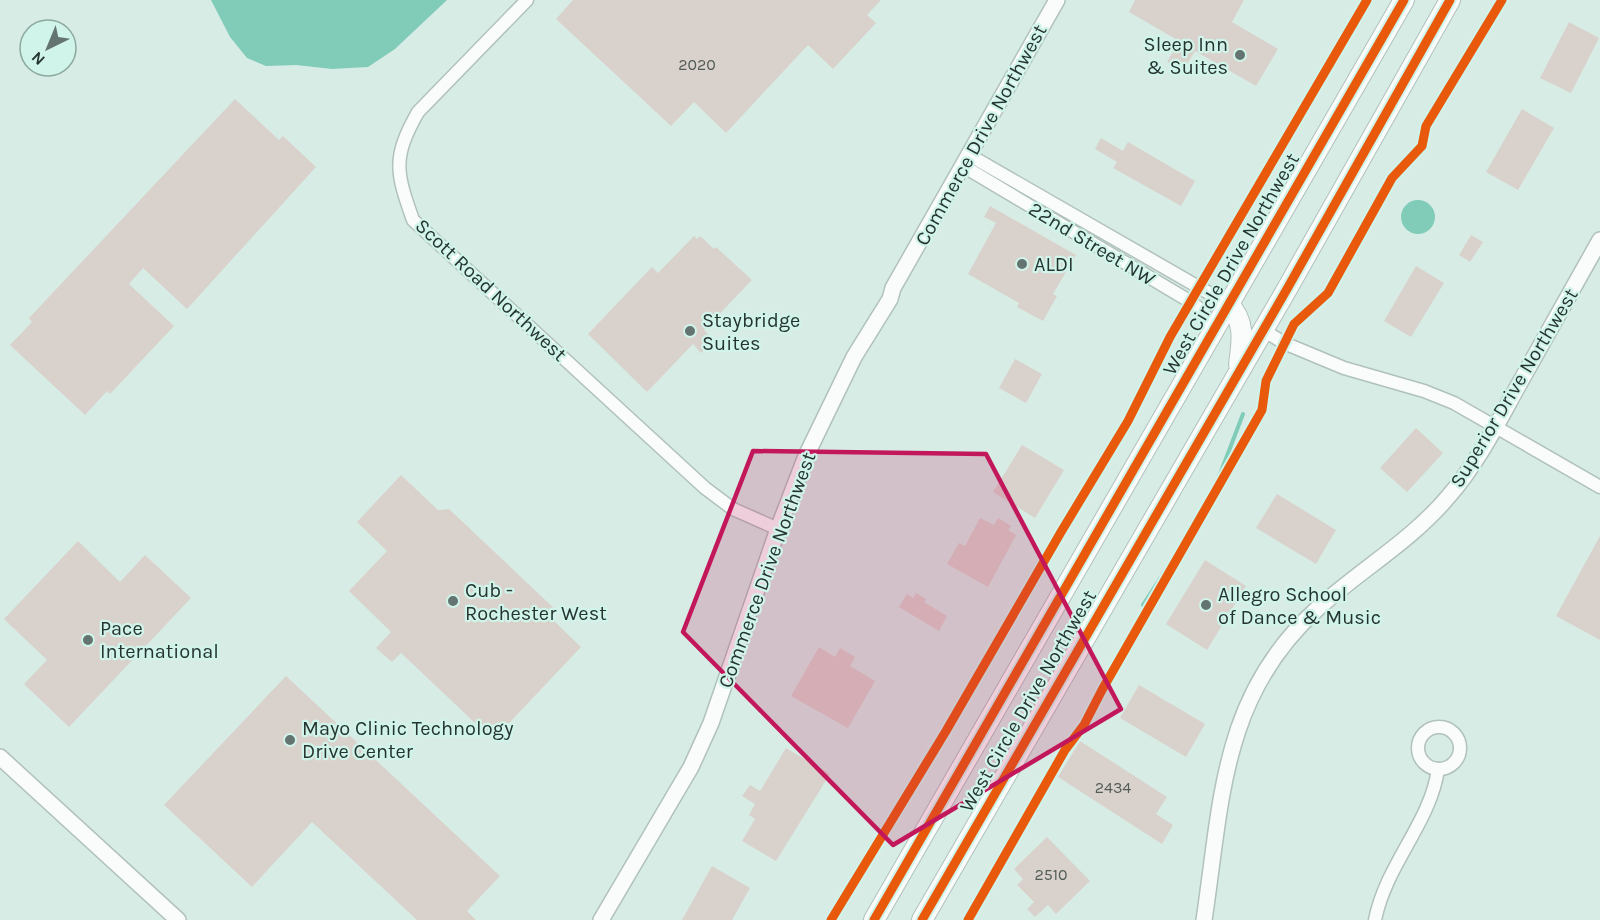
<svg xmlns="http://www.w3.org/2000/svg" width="1600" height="920" font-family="Karla,sans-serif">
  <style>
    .water { fill: #81ccb9 }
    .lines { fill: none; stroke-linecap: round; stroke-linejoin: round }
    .stream { stroke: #81ccb9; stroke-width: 4 }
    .building { fill: #d9d2cc }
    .minor-casing { stroke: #b1c1bc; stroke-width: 15 }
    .tertiary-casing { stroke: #b1c1bc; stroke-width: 18 }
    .primary-casing { stroke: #b1c1bc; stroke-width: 22 }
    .minor { stroke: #f9fcfb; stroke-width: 12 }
    .tertiary { stroke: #f9fcfb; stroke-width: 15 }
    .primary { stroke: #f9fcfb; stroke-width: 20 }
    .cycleway-casing { stroke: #d0f4e9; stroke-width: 13 }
    .cycleway { stroke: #e8590c; stroke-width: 9 }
    .marked { fill: #c2185b; fill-opacity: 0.2; stroke: #c2185b; stroke-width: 4.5; stroke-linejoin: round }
    .poi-dot { fill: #647470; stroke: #d0f4e9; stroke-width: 2 }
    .labels { text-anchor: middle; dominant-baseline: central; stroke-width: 4.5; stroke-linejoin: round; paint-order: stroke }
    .number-label { font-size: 16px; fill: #535c57 }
    .poi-label { font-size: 20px; fill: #263430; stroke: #d0f4e9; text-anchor: start }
    .street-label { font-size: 20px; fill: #263430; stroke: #d0f4e9 }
  </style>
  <rect width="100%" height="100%" fill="#d8ece6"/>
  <!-- water -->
  <g class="water">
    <path d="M 211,0 L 447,0 L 395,49 L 368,67 L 332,69 L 296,65 L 266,66 L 247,58 L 230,37 Z"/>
    <circle cx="1418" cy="217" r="17"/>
  </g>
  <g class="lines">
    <!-- stream -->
    <g class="stream">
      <path d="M 1348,265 L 1390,189"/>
      <path d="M 1143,605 L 1209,503 L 1243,414"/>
    </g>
  </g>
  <!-- building -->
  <g class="building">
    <path d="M 573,0 L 881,0 L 867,15 L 876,23 L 833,69 L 808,45 L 726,133 L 694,102 L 671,126 L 556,19 Z"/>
    <path d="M 1135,0 L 1244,0 L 1232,22 L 1278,49 L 1256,86 L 1195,51 L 1183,71 L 1167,62 L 1179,41 L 1129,12 Z"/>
    <path d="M 1569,22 L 1599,38 L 1571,93 L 1540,78 Z"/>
    <path d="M 235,99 L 279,140 L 283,136 L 316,167 L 187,309 L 143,268 L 129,284 L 174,326 L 110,394 L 107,391 L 85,415 L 10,345 L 32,322 L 29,318 Z"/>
    <path d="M 1522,109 L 1554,128 L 1518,190 L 1486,172 Z"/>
    <path d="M 1101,138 L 1123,151 L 1128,142 L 1195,181 L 1181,206 L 1113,168 L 1117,162 L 1095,149 Z"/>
    <path d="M 990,206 L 1076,255 L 1053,294 L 1057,296 L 1043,321 L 1017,307 L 1019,303 L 968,274 L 996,223 L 984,217 Z"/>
    <path d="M 1471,235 L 1483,242 L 1470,262 L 1459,255 Z"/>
    <path d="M 694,236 L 697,239 L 700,236 L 714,249 L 716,247 L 752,280 L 704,330 L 714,340 L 701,353 L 693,344 L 647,392 L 588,334 L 652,267 L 658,273 Z"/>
    <path d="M 1416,266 L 1444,283 L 1411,337 L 1384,321 Z"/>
    <path d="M 1015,359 L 1042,374 L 1026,403 L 999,388 Z"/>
    <path d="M 1416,428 L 1443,453 L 1407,492 L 1380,468 Z"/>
    <path d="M 1022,445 L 1064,470 L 1035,518 L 993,492 Z"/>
    <path d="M 401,475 L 438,510 L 449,509 L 557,611 L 551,618 L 581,647 L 493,740 L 401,653 L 392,662 L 376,648 L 391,632 L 349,591 L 387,551 L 357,522 Z"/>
    <path d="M 1277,494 L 1336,530 L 1316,564 L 1256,528 Z"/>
    <path d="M 980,518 L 994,525 L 998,518 L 1011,526 L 1008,530 L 1016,535 L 988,587 L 947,564 L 959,543 L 965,546 Z"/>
    <path d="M 1600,536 L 1600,640 L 1556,616 Z"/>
    <path d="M 78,541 L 120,582 L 145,555 L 191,598 L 69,727 L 24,684 L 47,660 L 4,619 Z"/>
    <path d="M 1205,560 L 1246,586 L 1207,650 L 1166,624 Z"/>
    <path d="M 916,593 L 926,599 L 924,602 L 947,616 L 939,631 L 899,607 L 907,594 L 913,598 Z"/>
    <path d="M 819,647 L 835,657 L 840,648 L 855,657 L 850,666 L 875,681 L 848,728 L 791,696 Z"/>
    <path d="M 286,676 L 500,876 L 467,911 L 476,920 L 417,920 L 312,822 L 252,887 L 164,805 Z"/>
    <path d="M 1139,685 L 1205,724 L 1186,757 L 1120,718 Z"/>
    <path d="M 1080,741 L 1167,797 L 1156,814 L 1173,825 L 1162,844 L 1058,777 Z"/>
    <path d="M 786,748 L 830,774 L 776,861 L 742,841 L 755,819 L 749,815 L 755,804 L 742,796 L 750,785 L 760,791 Z"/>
    <path d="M 1047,837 L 1090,881 L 1056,914 L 1048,905 L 1035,917 L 1027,909 L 1034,902 L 1017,885 L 1023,879 L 1014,869 Z"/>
    <path d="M 712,866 L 750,888 L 732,920 L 682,920 Z"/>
  </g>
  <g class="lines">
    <!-- minor casing -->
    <g class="minor-casing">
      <g id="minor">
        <path d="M 527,0 L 418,112 C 392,158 396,172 413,220 L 705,488 L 733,509 L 778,529"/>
        <path d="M 969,155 L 1228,304"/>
        <path d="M 963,166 L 1191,302 L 1202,311 L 1214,329"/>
        <path d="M 1263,330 L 1284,343 L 1344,368 L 1424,391 L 1454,403 L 1600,487"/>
        <circle cx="1439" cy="748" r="21"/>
        <path d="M 1375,920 C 1386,864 1431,822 1438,769"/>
      </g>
    </g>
    <!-- tertiary casing -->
    <g class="tertiary-casing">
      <g id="tertiary">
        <path d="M 0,757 L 178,920"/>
        <path d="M 601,920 L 691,767 L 711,723 L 778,529 L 806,456 L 854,357 L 890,299 L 893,288 L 1057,0"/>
        <path d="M 1204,920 C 1222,801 1221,696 1317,609 C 1360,570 1411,541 1448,497 C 1477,464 1497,424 1518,386 C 1545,337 1573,289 1600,240"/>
      </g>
    </g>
    <!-- primary casing -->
    <g class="primary-casing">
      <g id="primary">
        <path d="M 1228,304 C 1246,321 1242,342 1239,364"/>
        <path d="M 874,920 L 1404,0"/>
        <path d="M 922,920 L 1287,289 L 1450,0"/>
      </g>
    </g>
    <!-- minor -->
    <use href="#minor" class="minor"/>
    <!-- tertiary -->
    <use href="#tertiary" class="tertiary"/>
    <!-- primary -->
    <use href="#primary" class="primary"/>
    <!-- cycleway casing -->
    <g class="cycleway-casing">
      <g id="cycleway">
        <path d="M 831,920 L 946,731 L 1061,532 L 1128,421 L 1170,337 L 1367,0"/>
        <path d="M 874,920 L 1404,0"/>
        <path d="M 922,920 L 1287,289 L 1450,0"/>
        <path d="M 968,920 L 1065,750 L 1084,725 L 1102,690 L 1262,410 L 1266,381 L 1294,324 L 1328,293 L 1392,178 L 1422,146 L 1426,126 L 1502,0"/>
      </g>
    </g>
    <!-- cycleway -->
    <use href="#cycleway" class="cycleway"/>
  </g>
  <!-- marked area -->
  <path class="marked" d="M 753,451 L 986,454 L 1121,709 L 893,845 L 683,632 Z"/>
  <!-- markers -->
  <g class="poi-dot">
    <circle cx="1240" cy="55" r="6"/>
    <circle cx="1022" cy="264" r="6"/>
    <circle cx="690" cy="331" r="6"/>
    <circle cx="453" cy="601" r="6"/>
    <circle cx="1206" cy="605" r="6"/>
    <circle cx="88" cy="640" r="6"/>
    <circle cx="290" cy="740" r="6"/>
  </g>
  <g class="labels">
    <!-- number labels -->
    <g class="number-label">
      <text x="697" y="64">2020</text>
      <text x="1113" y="787">2434</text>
      <text x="1051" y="874">2510</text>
    </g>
    <!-- poi labels -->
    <g class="poi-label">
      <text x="1228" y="44" text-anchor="end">Sleep Inn<tspan x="1228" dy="23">&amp; Suites</tspan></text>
      <text x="1034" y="264">ALDI</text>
      <text x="702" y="320">Staybridge<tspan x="702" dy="23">Suites</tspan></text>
      <text x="465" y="590">Cub -<tspan x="465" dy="23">Rochester West</tspan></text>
      <text x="1218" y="594">Allegro School<tspan x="1218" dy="23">of Dance &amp; Music</tspan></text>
      <text x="100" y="628">Pace<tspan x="100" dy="23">International</tspan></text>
      <text x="302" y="728">Mayo Clinic Technology<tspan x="302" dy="23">Drive Center</tspan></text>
    </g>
    <!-- street labels -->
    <g class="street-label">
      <text transform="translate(981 135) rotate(-61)">Commerce Drive Northwest</text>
      <text transform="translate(1092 244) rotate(31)">22nd Street NW</text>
      <text transform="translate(1231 264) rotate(-60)">West Circle Drive Northwest</text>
      <text transform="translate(491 290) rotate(43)">Scott Road Northwest</text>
      <text transform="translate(1514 388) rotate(-59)">Superior Drive Northwest</text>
      <text transform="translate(767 570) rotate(-70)">Commerce Drive Northwest</text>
      <text transform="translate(1028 701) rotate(-60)">West Circle Drive Northwest</text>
    </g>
  </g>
  <!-- north arrow -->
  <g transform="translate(48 48) rotate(223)"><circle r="28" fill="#d0f4e9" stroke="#8ca79f" stroke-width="1.5"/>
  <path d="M0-4.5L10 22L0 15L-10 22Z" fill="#647470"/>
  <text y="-9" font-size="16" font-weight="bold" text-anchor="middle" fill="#263430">N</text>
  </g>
</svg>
